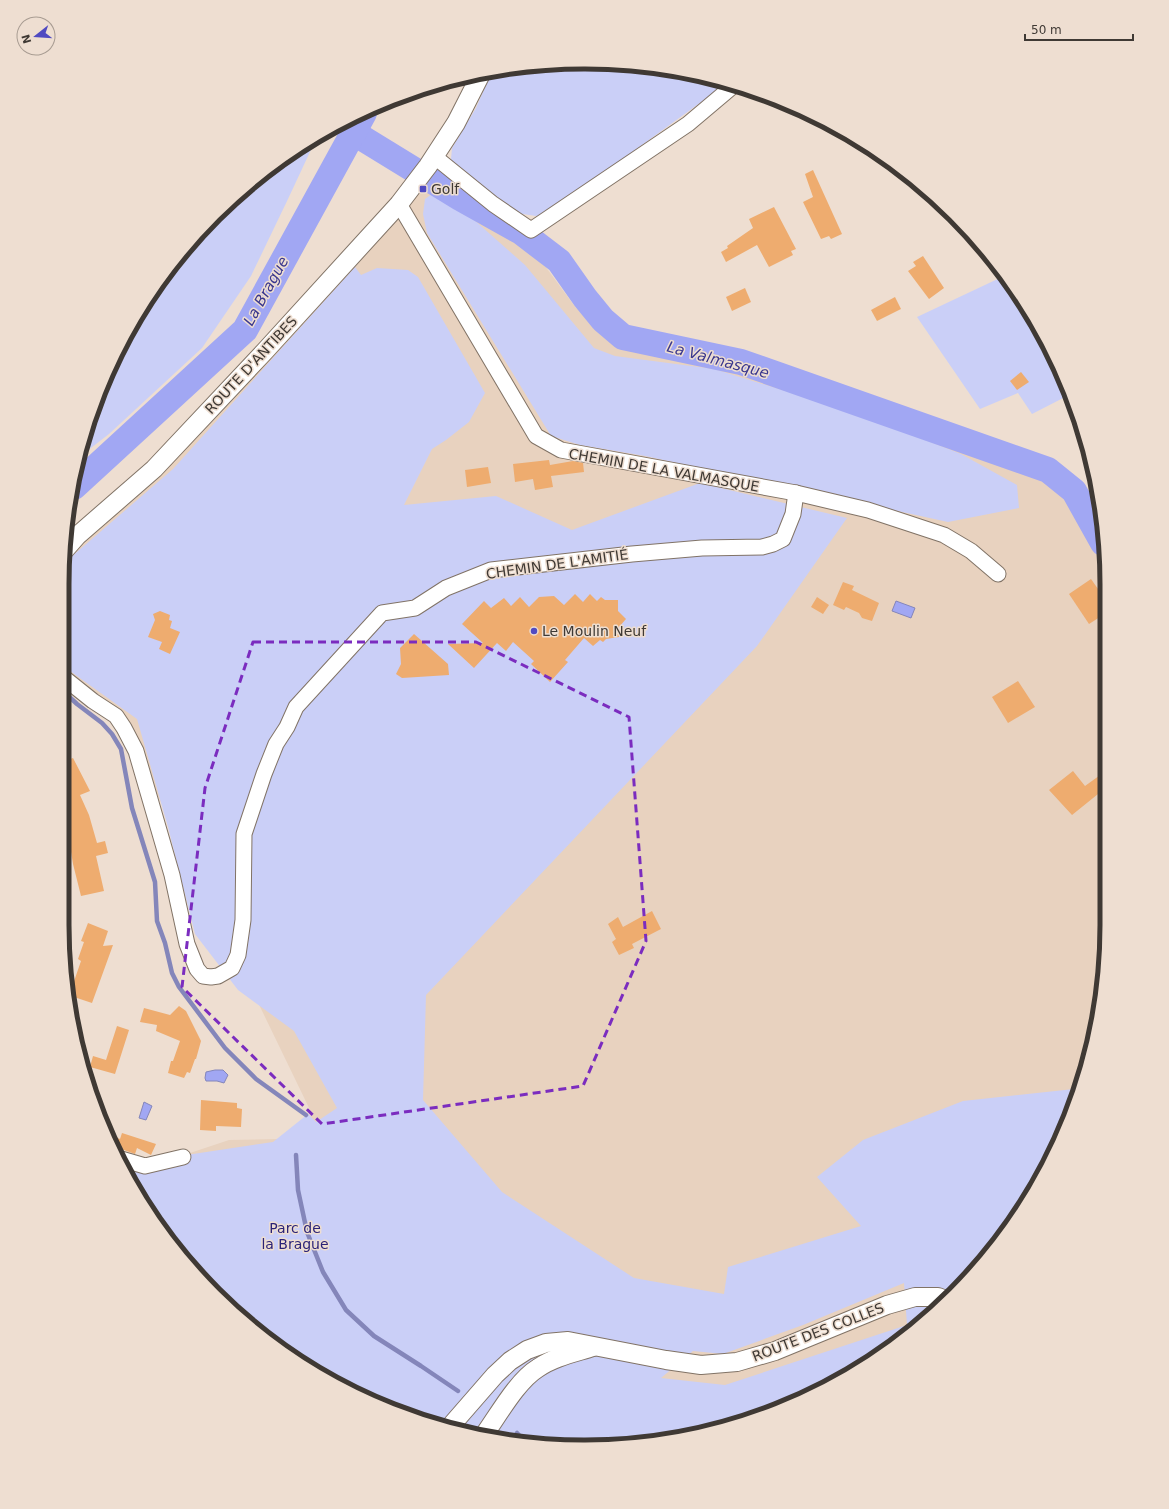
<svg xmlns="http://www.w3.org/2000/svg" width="1169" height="1509" font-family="'DejaVu Sans',sans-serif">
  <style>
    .built { fill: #e8d2bf }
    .green { fill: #cacff7; fill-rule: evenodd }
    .water { fill: #a1a7f3; stroke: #8486ba }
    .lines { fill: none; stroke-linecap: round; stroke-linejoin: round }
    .stream { stroke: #8486ba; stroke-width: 4.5 }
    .river { stroke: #a1a7f3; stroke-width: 26 }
    .building { fill: #eeac6f }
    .minor-casing { stroke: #817366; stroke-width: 17 }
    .tertiary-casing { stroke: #817366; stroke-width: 20 }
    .minor { stroke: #fff; stroke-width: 15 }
    .tertiary { stroke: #fff; stroke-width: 18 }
    .marked { fill: none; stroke: #7b2cbf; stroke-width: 3; stroke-dasharray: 8 5; stroke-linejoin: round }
    .poi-dot { fill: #504ac1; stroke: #eeded1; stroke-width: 1.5 }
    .labels { text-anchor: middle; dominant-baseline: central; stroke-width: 3; stroke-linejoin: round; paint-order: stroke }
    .poi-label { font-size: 14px; fill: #3f3934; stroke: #eeded1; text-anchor: start }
    .street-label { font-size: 14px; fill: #3f3934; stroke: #eeded1 }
    .park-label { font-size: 14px; fill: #2b2378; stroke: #eeded1 }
    .water-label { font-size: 15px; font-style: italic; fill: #3a378e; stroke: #eeded1 }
    .rim { fill: none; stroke: #3f3934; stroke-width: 5 }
  </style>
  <rect width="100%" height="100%" fill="#eeded1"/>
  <!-- built -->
  <path class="built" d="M 425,186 L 459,202 L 512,240 L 545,266 L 576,308 L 603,320 L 623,337 L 741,362 L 1048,470 L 1074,491 L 1103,543 L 1102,993 L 1079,1093 L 1019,1215 L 954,1294 L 875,1359 L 752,1419 L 618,1446 L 550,1446 L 323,1377 L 132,1186 L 145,1164 L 184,1155 L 229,1140 L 280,1139 L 312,1114 L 125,728 L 63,679 L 63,552 L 265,351 Z"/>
  <!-- green -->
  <g class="green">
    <path d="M 585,62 L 687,72 L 726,84 L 547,214 L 536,216 L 516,213 L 454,165 L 451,159 L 452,148 L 476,108 L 492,71 Z"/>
    <path d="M 316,139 L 288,199 L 251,276 L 202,348 L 109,434 L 78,458 L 80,449 L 116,354 L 170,267 L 215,215 L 294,150 Z"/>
    <path d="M 436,191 L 446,195 L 525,265 L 594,348 L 615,356 L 714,369 L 792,393 L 880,422 L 961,454 L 1017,485 L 1019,508 L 948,522 L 645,456 L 580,445 L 551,436 L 427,233 L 423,214 L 425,199 Z"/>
    <path d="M 355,267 L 361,275 L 377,268 L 408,270 L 418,277 L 485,393 L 469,422 L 446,440 L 432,449 L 404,505 L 496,496 L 572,530 L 700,483 L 847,518 L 757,646 L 426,995 L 423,1100 L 502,1192 L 634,1278 L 724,1294 L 728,1267 L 861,1226 L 817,1177 L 863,1140 L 963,1101 L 1074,1089 L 1086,1062 L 1079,1093 L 1019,1215 L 954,1294 L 875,1359 L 752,1419 L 618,1446 L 550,1446 L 449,1429 L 323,1377 L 215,1294 L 132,1186 L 119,1155 L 140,1162 L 273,1142 L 308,1114 L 316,1122 L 337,1108 L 294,1031 L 238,990 L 195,934 L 168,827 L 137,719 L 63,666 L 63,564 L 173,469 ZM 904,1283 L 907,1325 L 725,1385 L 661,1378 L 693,1351 L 723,1354 L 803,1325 Z"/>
    <path d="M 1004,276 L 1019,294 L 1069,395 L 1032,414 L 1018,393 L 980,409 L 917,317 Z"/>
  </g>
  <!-- water -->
  <g class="water">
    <path d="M 896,601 L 915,608 L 911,618 L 892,611 Z"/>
    <path d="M 215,1070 L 223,1070 L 228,1075 L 224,1083 L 217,1081 L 206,1081 L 205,1078 L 206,1072 Z"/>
    <path d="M 144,1102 L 152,1106 L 146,1120 L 139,1118 Z"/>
  </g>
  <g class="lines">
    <!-- stream -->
    <g class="stream">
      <path d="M 63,691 L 77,704 L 102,723 L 112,734 L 121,749 L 132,808 L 155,882 L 157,921 L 165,943 L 172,973 L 179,987 L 225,1048 L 256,1079 L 306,1115"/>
      <path d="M 296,1155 L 298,1190 L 307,1232 L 323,1272 L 346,1310 L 374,1336 L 421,1366 L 458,1391"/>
      <path d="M 517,1433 L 525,1442"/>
    </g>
    <!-- river -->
    <g class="river">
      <path d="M 354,133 L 460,198 L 521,232 L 559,261 L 585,298 L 603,320 L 623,337 L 741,362 L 1048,470 L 1074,491 L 1103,543"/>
      <path d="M 74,487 L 245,330 L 364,113"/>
    </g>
  </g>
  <!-- building -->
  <g class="building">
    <path d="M 813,170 L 842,234 L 831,239 L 829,236 L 821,239 L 803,202 L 813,197 L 805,174 Z"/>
    <path d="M 774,207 L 796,249 L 791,251 L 793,255 L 769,267 L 757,245 L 726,262 L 721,252 L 728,248 L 727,246 L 753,228 L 749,219 Z"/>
    <path d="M 923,256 L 944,288 L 929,299 L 908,271 L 916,266 L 913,262 Z"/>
    <path d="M 745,288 L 751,302 L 732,311 L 726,297 Z"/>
    <path d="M 895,297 L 901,309 L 877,321 L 871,310 Z"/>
    <path d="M 1021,372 L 1029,382 L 1017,390 L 1010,381 Z"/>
    <path d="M 549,460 L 550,465 L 573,461 L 583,463 L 584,472 L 551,476 L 553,487 L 535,490 L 533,479 L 515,482 L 513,464 Z"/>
    <path d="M 488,467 L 491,483 L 467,487 L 465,470 Z"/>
    <path d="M 1091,579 L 1103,596 L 1103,615 L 1089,624 L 1069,594 Z"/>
    <path d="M 843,582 L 854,586 L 852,590 L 879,603 L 872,621 L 862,618 L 859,613 L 846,607 L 844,610 L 833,605 Z"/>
    <path d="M 575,594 L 583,602 L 590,594 L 597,601 L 601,597 L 605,600 L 618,600 L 618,611 L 626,619 L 619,627 L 619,637 L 606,639 L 603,642 L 600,640 L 593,646 L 584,638 L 565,660 L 568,662 L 550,682 L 531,664 L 534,661 L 513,642 L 506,651 L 497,643 L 474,668 L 448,644 L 483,643 L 462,624 L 484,601 L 491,608 L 504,598 L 511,606 L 520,597 L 529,607 L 539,597 L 554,596 L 564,605 Z"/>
    <path d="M 817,597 L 829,605 L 823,614 L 811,607 Z"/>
    <path d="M 160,611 L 170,615 L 169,620 L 172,621 L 170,628 L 180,632 L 170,654 L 159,649 L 162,642 L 148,637 L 155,620 L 153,614 Z"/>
    <path d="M 414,634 L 448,664 L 449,675 L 402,678 L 396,674 L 401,664 L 400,648 Z"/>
    <path d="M 1018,681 L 1035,707 L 1008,723 L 992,697 Z"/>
    <path d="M 73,758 L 90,791 L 80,795 L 89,815 L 97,843 L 105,841 L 108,853 L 96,856 L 104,891 L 81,896 L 73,864 L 66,821 L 62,812 L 62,762 Z"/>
    <path d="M 1073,771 L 1085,786 L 1103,773 L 1103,790 L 1072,815 L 1049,790 Z"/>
    <path d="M 652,911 L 661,929 L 632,944 L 634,948 L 619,955 L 612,942 L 616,939 L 608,924 L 618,917 L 623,927 Z"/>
    <path d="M 88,923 L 108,931 L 103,946 L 113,945 L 92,1003 L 71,996 L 71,990 L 81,961 L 78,959 L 84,942 L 81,941 Z"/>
    <path d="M 179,1006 L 186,1011 L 201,1041 L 196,1059 L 195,1059 L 190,1073 L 187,1072 L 184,1078 L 168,1073 L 171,1061 L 173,1061 L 180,1041 L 156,1031 L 157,1025 L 140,1022 L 144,1008 L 170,1015 Z"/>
    <path d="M 117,1026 L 129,1030 L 115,1074 L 90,1067 L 93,1056 L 106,1060 Z"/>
    <path d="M 201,1100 L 237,1103 L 237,1108 L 242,1109 L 241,1127 L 216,1126 L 216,1131 L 200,1130 Z"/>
    <path d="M 122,1133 L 156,1144 L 151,1155 L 137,1148 L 135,1154 L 124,1150 L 118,1151 L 111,1135 L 120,1139 Z"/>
  </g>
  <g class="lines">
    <!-- minor casing -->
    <g class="minor-casing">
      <g id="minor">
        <path d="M 435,157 L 493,204 L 531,230 L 688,124 L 733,86"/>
        <path d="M 399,204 L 536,436 L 561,450 L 796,493 L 868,510 L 944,535 L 971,551 L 998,574"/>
        <path d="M 63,677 L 93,701 L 116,716 L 124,728 L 136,751 L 172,875 L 187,944 L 197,969 L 203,976 L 211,977 L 218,976 L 232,968 L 238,955 L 243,920 L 244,834 L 264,774 L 276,744 L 287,727 L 296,707 L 382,613 L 415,608 L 446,588 L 491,570 L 632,554 L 702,548 L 762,547 L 773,544 L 783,539 L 793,514 L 796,493"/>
        <path d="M 121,1159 L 145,1166 L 183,1157"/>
      </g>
    </g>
    <!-- tertiary casing -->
    <g class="tertiary-casing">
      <g id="tertiary">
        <path d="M 63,552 L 77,536 L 154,469 L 265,351 L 399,204 L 428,166 L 456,123 L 482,72"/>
        <path d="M 448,1429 L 495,1375 L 510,1361 L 527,1350 L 546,1343 L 568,1341 L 666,1360 L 701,1365 L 737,1362 L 775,1351 L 887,1305 L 915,1297 L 938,1297 L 946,1300"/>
        <path d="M 484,1435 C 499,1414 517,1381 538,1368 C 554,1357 574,1353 593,1347"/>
      </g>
    </g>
    <!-- minor -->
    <use href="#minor" class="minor"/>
    <!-- tertiary -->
    <use href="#tertiary" class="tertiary"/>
  </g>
  <!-- marked area -->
  <path class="marked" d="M 253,642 L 476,642 L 629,717 L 646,941 L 583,1086 L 322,1124 L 182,987 L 205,788 Z"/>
  <!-- markers -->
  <g class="poi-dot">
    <rect x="419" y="185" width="8" height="8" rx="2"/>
    <circle cx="534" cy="631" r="4"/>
  </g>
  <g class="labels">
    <!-- poi labels -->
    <g class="poi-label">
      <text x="431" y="189">Golf</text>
      <text x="542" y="631">Le Moulin Neuf</text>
    </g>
    <!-- street labels -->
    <g class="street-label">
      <text transform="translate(251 365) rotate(-47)">ROUTE D'ANTIBES</text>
      <text transform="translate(664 470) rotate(10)">CHEMIN DE LA VALMASQUE</text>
      <text transform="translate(557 564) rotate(-8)">CHEMIN DE L'AMITIÉ</text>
      <text transform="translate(818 1332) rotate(-21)">ROUTE DES COLLES</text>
    </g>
    <!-- park labels -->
    <g class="park-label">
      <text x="295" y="1228">Parc de<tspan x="295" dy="16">la Brague</tspan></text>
    </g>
    <!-- water labels -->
    <g class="water-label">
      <text transform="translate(266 291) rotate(-61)">La Brague</text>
      <text transform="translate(718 360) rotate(15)">La Valmasque</text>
    </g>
  </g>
  <!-- crop -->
  <path d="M0 0H1169V1509H0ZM584 69H585A515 515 0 0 1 1100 584V925A515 515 0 0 1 585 1440H584A515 515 0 0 1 69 925V584A515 515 0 0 1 584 69Z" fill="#eeded1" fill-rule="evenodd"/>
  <path class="rim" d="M584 69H585A515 515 0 0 1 1100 584V925A515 515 0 0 1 585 1440H584A515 515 0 0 1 69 925V584A515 515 0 0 1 584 69Z"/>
  <!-- north arrow -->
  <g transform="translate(36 36) rotate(253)"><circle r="19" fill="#eeded1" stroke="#a89c92"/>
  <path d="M0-3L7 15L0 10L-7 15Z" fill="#504ac1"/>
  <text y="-6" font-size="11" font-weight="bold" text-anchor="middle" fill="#3f3934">N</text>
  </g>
  <!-- scale -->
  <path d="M1025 34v6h108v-6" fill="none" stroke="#3f3934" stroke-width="2"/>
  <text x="1031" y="34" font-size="12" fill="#3f3934" stroke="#eeded1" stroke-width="3" paint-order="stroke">50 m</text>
</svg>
